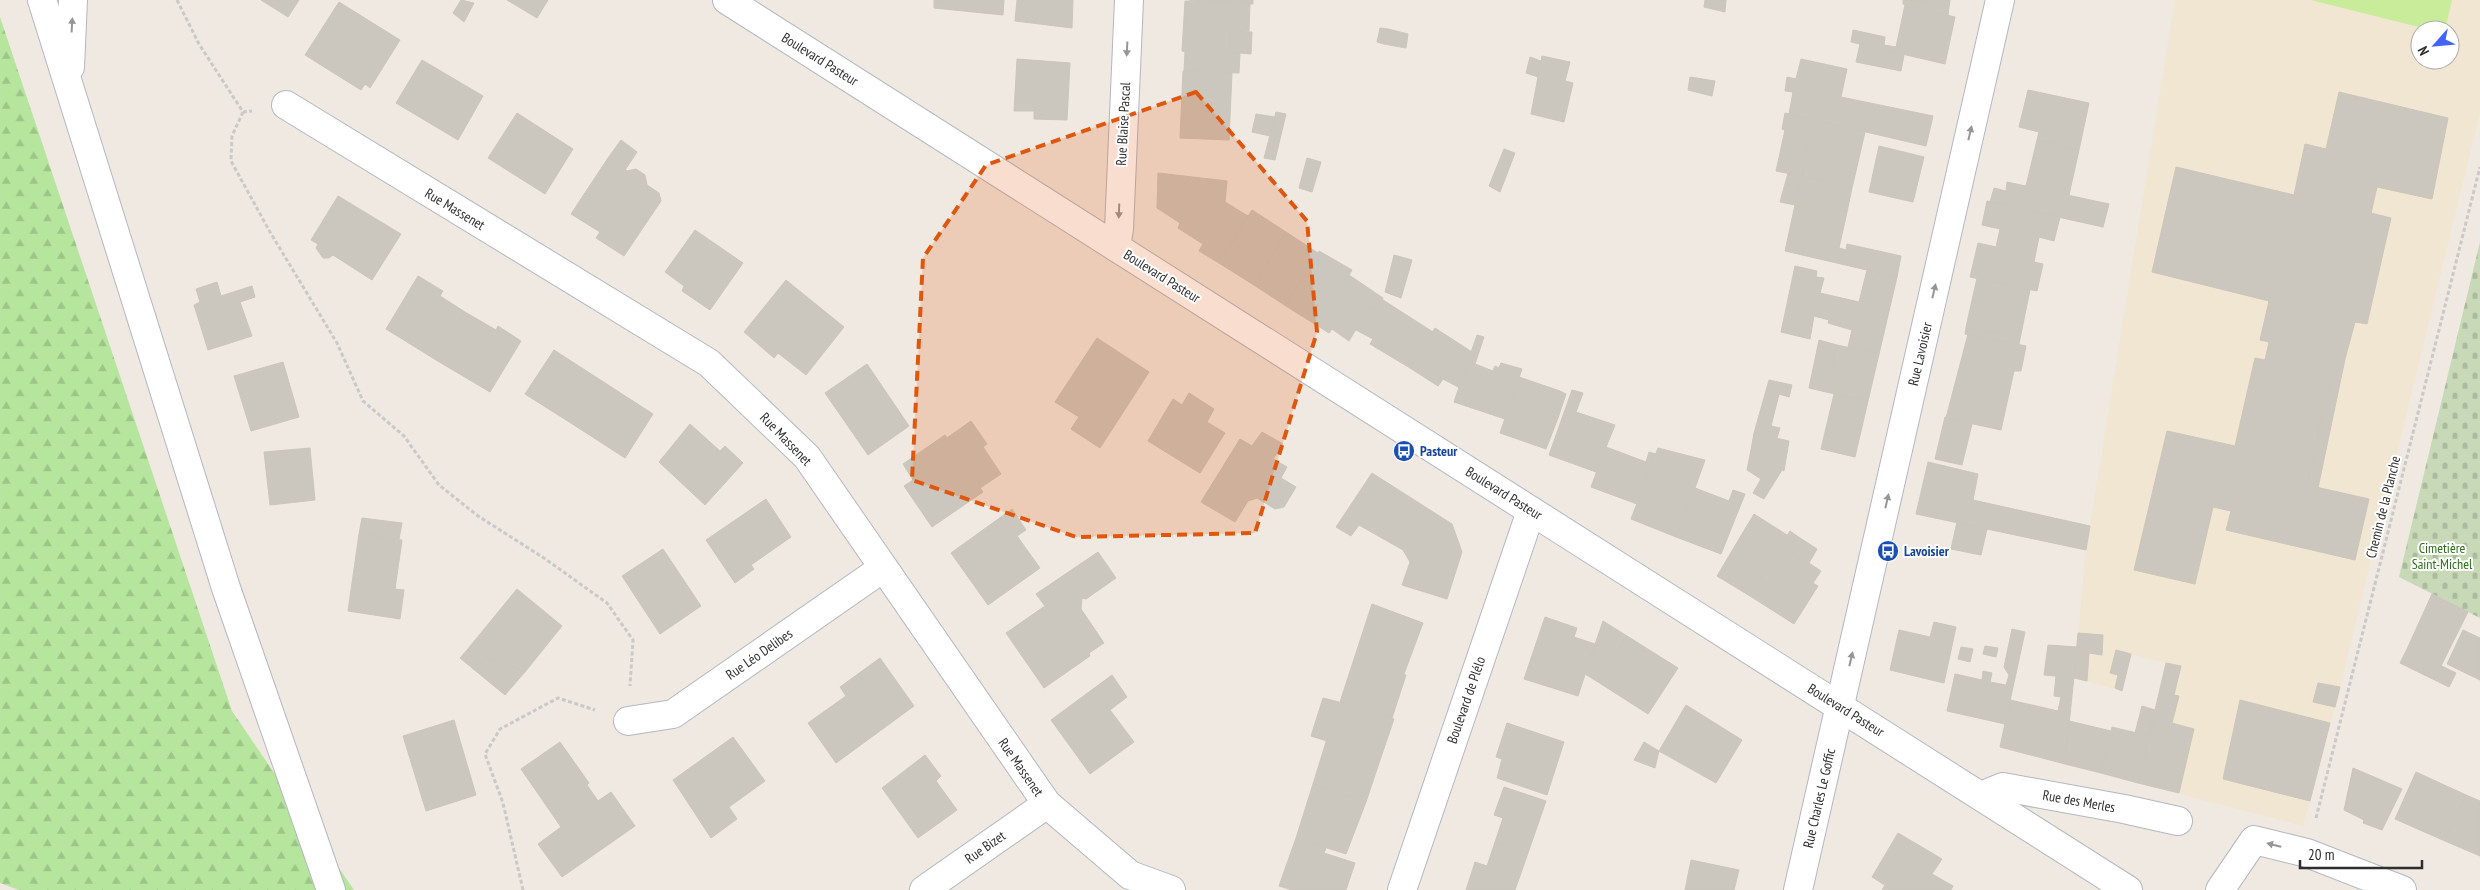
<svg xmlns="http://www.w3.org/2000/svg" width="2480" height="890" font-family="'PT Sans Narrow',sans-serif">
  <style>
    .education { fill: #f0e6d1; fill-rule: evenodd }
    .forest { fill: url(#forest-firs) }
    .cemetery { fill: url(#cemetery-stones) }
    .pitch { fill: #c9ec9a }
    .building { fill: #cbc7bf; stroke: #cbc5ba }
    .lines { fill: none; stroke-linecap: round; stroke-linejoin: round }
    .minor-casing { stroke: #b4b7c1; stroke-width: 30 }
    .secondary-casing { stroke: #b4b7c1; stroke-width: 30 }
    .path { stroke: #c9c9c9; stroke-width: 3; stroke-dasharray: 4 2.5; stroke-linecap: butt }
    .minor { stroke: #fff; stroke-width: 28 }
    .secondary { stroke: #fff; stroke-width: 28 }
    .oneway { fill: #969696 }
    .marked { fill: #df570e; fill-opacity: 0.2; stroke: #df570e; stroke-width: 4; stroke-dasharray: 10 6; stroke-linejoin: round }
    .labels { text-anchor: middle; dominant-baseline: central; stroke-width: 4; stroke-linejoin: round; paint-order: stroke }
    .street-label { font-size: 14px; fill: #2e2e2e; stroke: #fff }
    .transit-label { font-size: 14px; font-weight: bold; fill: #164399; stroke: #fff; text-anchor: start }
    .park-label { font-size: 14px; fill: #2c6e1b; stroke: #fff }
  </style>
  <defs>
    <pattern id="forest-firs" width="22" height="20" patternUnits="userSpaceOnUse" patternTransform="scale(1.25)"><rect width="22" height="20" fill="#b6e59e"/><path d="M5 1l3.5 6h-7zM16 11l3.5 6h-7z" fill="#9dc588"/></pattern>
    <pattern id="cemetery-stones" width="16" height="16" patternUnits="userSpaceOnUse" patternTransform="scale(1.25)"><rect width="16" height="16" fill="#c8d9b8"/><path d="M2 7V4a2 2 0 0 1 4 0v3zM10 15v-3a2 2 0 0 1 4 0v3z" fill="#acbb9e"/></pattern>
  </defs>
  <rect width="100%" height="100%" fill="#efe9e1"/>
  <!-- education -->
  <path class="education" d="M 2175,0 L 2480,0 L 2480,112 L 2335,707 L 2303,826 L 2138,783 L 2166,663 L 2132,654 L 2122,691 L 2074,678 L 2086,550 ZM 2420,30 L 2450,30 L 2450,60 L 2420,60 Z"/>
  <!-- forest -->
  <path class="forest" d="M 0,17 L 232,711 L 354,890 L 19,890 L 0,883 Z"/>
  <!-- cemetery -->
  <path class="cemetery" d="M 2480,242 L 2480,618 L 2399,577 Z"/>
  <!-- pitch -->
  <path class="pitch" d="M 2311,0 L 2452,0 L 2445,30 L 2431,30 Z"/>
  <!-- building -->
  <g class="building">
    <path d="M 261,0 L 299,0 L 288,17 Z"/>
    <path d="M 461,0 L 474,3 L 464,22 L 453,13 Z"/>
    <path d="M 507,0 L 548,0 L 537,18 Z"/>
    <path d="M 934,0 L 1004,0 L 1003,15 L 934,8 Z"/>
    <path d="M 1017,0 L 1073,0 L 1072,28 L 1015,21 Z"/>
    <path d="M 1189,0 L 1253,0 L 1253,4 Z"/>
    <path d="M 1705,0 L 1726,0 L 1725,12 L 1704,7 Z"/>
    <path d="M 1903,0 L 1950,0 L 1948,15 L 1903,4 Z"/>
    <path d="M 1185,1 L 1250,3 L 1249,31 L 1230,31 L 1230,52 L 1240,53 L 1239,73 L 1184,71 L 1185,52 L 1182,51 Z"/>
    <path d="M 339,2 L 400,40 L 370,88 L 365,84 L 361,90 L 305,55 Z"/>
    <path d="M 1905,5 L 1955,17 L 1945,64 L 1851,42 L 1853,30 L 1885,37 L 1884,45 L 1896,47 Z"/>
    <path d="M 1380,28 L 1388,29 L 1384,44 L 1377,42 Z"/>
    <path d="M 1388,29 L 1408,34 L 1406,48 L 1384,44 Z"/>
    <path d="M 1230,31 L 1252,32 L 1251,54 L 1230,52 Z"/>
    <path d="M 1860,44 L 1904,55 L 1901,71 L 1856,62 Z"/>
    <path d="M 1542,56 L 1570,62 L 1565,81 L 1573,83 L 1564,122 L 1531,114 Z"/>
    <path d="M 1530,57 L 1541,61 L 1538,77 L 1526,73 Z"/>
    <path d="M 1017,59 L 1070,63 L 1067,120 L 1034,119 L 1034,111 L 1014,111 Z"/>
    <path d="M 1801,59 L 1847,69 L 1841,97 L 1933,116 L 1926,146 L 1789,114 L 1793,92 L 1785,91 L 1787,77 L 1796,79 Z"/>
    <path d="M 422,60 L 483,96 L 458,140 L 396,103 Z"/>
    <path d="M 1183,71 L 1232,73 L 1229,140 L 1180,138 Z"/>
    <path d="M 1690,77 L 1715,81 L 1712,96 L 1688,90 Z"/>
    <path d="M 2028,90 L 2089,103 L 2079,150 L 2037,140 L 2039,132 L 2019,127 Z"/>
    <path d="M 2339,92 L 2448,118 L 2432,199 L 2377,187 L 2371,213 L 2391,218 L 2367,324 L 2355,322 L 2345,359 L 2335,357 L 2307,485 L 2369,499 L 2355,560 L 2226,530 L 2231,511 L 2213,507 L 2195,584 L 2134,570 L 2167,431 L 2235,446 L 2255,358 L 2265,360 L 2269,342 L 2260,340 L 2269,301 L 2152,272 L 2176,167 L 2294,195 L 2305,144 L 2326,149 Z"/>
    <path d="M 1276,112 L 1286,114 L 1275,160 L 1264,158 Z"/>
    <path d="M 517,113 L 573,149 L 545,194 L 488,158 Z"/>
    <path d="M 1785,113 L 1814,120 L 1802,176 L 1776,171 L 1785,130 L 1782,129 Z"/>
    <path d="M 1256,114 L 1275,117 L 1270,136 L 1252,132 Z"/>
    <path d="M 1814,120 L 1865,132 L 1852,188 L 1802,176 Z"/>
    <path d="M 621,140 L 637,152 L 625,170 L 608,158 Z"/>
    <path d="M 2037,140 L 2079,150 L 2069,195 L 2026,186 Z"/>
    <path d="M 1879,146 L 1924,157 L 1913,202 L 1869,192 Z"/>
    <path d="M 1504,149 L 1515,153 L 1500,192 L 1489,186 Z"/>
    <path d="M 608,158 L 627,171 L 636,169 L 645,175 L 647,185 L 659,193 L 661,201 L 624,256 L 596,238 L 600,232 L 571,214 Z"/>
    <path d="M 1307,158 L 1321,162 L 1312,192 L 1299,188 Z"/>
    <path d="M 1158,173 L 1227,181 L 1225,202 L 1248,216 L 1219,263 L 1199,251 L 1203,244 L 1178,228 L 1180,223 L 1157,208 Z"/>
    <path d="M 1788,173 L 1802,176 L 1795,205 L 1780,202 Z"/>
    <path d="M 1802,176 L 1852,188 L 1847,212 L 1823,206 L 1822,210 L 1795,205 Z"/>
    <path d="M 2007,182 L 2109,204 L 2103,227 L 1990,202 L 1994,188 L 2006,191 Z"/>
    <path d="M 338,196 L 401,234 L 372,280 L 333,255 L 329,258 L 323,258 L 316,248 L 318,244 L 311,240 Z"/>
    <path d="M 1987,201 L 2060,217 L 2054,241 L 2039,237 L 2034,262 L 2043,264 L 2037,291 L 1970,277 L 1978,243 L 1996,247 L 2000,229 L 1982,225 Z"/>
    <path d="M 1795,205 L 1822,210 L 1823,206 L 1847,212 L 1839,248 L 1846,250 L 1847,244 L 1901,256 L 1897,277 L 1785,251 Z"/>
    <path d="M 1252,210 L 1286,232 L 1254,285 L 1219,263 Z"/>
    <path d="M 695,230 L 743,263 L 710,310 L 682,291 L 684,286 L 665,272 Z"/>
    <path d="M 1286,232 L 1318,253 L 1286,306 L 1254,285 Z"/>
    <path d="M 1319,251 L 1352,270 L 1349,275 L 1383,298 L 1380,310 L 1369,308 L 1349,341 L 1332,329 L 1329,333 L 1286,306 Z"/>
    <path d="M 1394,255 L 1412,260 L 1401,298 L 1385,292 Z"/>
    <path d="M 1795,266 L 1817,271 L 1816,277 L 1824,278 L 1820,293 L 1859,302 L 1867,270 L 1897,277 L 1879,354 L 1848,347 L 1852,330 L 1828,323 L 1829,320 L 1814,316 L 1810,339 L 1781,332 Z"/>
    <path d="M 418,276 L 443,291 L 440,296 L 465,312 L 436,360 L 386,329 Z"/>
    <path d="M 1977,278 L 2030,290 L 2022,329 L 2010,325 L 2006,335 L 1966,327 Z"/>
    <path d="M 786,280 L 844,327 L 806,375 L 778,353 L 774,358 L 744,332 Z"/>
    <path d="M 217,282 L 221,296 L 252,286 L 255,297 L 240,302 L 252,336 L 208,350 L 194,305 L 200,302 L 196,289 Z"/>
    <path d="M 1383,300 L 1433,332 L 1410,368 L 1370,344 L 1373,339 L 1356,330 L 1369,308 L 1380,310 Z"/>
    <path d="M 465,312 L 496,330 L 498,326 L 521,341 L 490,392 L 436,360 Z"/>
    <path d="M 2010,325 L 2022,329 L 2019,344 L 1965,334 L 1966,327 L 2006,335 Z"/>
    <path d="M 1435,328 L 1472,352 L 1460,388 L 1443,379 L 1438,386 L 1410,368 Z"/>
    <path d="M 1968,334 L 2026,346 L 2021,371 L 2014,371 L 2001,430 L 1946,418 Z"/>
    <path d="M 1477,335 L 1484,337 L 1475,364 L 1493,371 L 1495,366 L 1499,368 L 1501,363 L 1522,369 L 1505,419 L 1454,402 Z"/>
    <path d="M 1097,338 L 1149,372 L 1100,448 L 1071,429 L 1079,417 L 1055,402 Z"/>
    <path d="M 1819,340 L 1837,345 L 1826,392 L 1809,388 Z"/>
    <path d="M 1837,345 L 1879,354 L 1868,401 L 1826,392 Z"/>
    <path d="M 554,350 L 602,381 L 574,425 L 525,394 Z"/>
    <path d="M 2335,357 L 2345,359 L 2318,488 L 2307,485 Z"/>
    <path d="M 283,362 L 299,417 L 251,431 L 234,376 Z"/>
    <path d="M 867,364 L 909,426 L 868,455 L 825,393 Z"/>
    <path d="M 1519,377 L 1560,391 L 1550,416 L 1558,418 L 1546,449 L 1500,433 Z"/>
    <path d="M 1769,380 L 1792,385 L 1789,397 L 1779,394 L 1771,426 L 1780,428 L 1777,438 L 1754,433 Z"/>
    <path d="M 602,381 L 653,414 L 625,458 L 574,425 Z"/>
    <path d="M 1572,390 L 1583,393 L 1576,412 L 1615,425 L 1596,472 L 1549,455 Z"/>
    <path d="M 1560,391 L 1566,394 L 1558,418 L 1550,416 Z"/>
    <path d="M 1189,393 L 1214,409 L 1207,422 L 1225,433 L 1200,473 L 1148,441 L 1173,399 L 1182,405 Z"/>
    <path d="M 1834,394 L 1868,401 L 1855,457 L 1821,449 Z"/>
    <path d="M 1945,417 L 1972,424 L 1962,465 L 1935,459 Z"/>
    <path d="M 971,421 L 987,444 L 983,447 L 1001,474 L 980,488 L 983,492 L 932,527 L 904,486 L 913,480 L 903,464 L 945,435 L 947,438 Z"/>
    <path d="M 690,424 L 720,451 L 725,446 L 743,463 L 705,505 L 659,462 Z"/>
    <path d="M 1262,432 L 1283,444 L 1273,459 L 1287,467 L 1281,478 L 1296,487 L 1284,507 L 1275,509 L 1257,498 L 1248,501 L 1235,522 L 1201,502 L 1240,439 L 1252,446 Z"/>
    <path d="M 1754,433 L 1789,441 L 1784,471 L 1751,450 Z"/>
    <path d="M 1606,447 L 1646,462 L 1649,452 L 1656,454 L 1637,504 L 1591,487 Z"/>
    <path d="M 310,448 L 315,500 L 270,505 L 264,452 Z"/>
    <path d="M 1658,448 L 1693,457 L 1683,483 L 1695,488 L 1676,537 L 1631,519 Z"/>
    <path d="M 1751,450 L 1782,470 L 1764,499 L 1753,493 L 1761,479 L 1747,470 Z"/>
    <path d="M 1693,457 L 1705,460 L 1695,488 L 1683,483 Z"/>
    <path d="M 1928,462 L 1978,474 L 1973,500 L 2090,526 L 2086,550 L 1916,514 Z"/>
    <path d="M 1372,473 L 1452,524 L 1462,552 L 1447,599 L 1402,585 L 1410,562 L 1403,550 L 1359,525 L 1351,536 L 1336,527 Z"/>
    <path d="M 1695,488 L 1729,501 L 1733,490 L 1745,494 L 1721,554 L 1676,537 Z"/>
    <path d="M 766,499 L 791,537 L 751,565 L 754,569 L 735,583 L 706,540 Z"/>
    <path d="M 1012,509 L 1026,530 L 1017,536 L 1040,568 L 988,605 L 951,553 Z"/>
    <path d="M 1754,514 L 1787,535 L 1775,555 L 1742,534 Z"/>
    <path d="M 362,518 L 402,523 L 399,539 L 359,534 Z"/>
    <path d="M 1957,522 L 1987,529 L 1981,555 L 1951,549 Z"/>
    <path d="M 1790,531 L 1797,536 L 1789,550 L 1821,571 L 1813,583 L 1818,586 L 1794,624 L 1750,596 Z"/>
    <path d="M 359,534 L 402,540 L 395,589 L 404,590 L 400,619 L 348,611 Z"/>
    <path d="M 1742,534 L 1775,555 L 1750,596 L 1717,576 Z"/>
    <path d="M 1797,536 L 1817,549 L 1809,563 L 1789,550 Z"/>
    <path d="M 663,549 L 701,606 L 660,634 L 622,576 Z"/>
    <path d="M 1098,552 L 1116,578 L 1086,599 L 1082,598 L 1081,609 L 1104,643 L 1089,653 L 1090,656 L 1044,688 L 1006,633 L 1045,606 L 1036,594 Z"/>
    <path d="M 517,589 L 562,626 L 525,672 L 467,650 Z"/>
    <path d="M 2432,594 L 2468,612 L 2441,666 L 2407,649 Z"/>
    <path d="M 1372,604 L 1423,623 L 1404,674 L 1354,659 Z"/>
    <path d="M 1545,617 L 1577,628 L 1574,637 L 1595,644 L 1578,696 L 1524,679 Z"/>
    <path d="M 1603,621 L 1627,636 L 1598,682 L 1585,674 Z"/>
    <path d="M 1934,622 L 1956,627 L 1944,683 L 1890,670 L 1899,630 L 1930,637 Z"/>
    <path d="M 2012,629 L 2025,632 L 2005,724 L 1947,711 L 1955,674 L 1982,680 L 1983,671 L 1992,673 L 1990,682 L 2006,685 L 2009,675 L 2004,667 Z"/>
    <path d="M 2463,630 L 2480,638 L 2480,680 L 2447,664 Z"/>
    <path d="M 2078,633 L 2103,635 L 2102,655 L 2089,653 L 2087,681 L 2074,678 Z"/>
    <path d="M 1627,636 L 1678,668 L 1648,714 L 1598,682 Z"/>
    <path d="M 2048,645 L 2077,647 L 2065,764 L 2000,747 L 2010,700 L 2058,711 L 2061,697 L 2054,696 L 2056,676 L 2044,675 Z"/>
    <path d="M 1985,646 L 1998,648 L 1996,657 L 1983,654 Z"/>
    <path d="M 1961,647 L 1973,649 L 1970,662 L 1958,659 Z"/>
    <path d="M 2407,649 L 2456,673 L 2449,687 L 2400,663 Z"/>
    <path d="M 467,650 L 525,672 L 505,695 L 460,658 Z"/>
    <path d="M 2116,650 L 2131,654 L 2122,691 L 2115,688 L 2118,675 L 2110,673 Z"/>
    <path d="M 880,658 L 914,706 L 836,763 L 808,723 L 846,696 L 840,687 Z"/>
    <path d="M 1354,659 L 1406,675 L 1392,718 L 1340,702 Z"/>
    <path d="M 2166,663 L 2181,666 L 2174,695 L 2179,696 L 2172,723 L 2194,729 L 2179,793 L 2138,783 Z"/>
    <path d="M 1112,675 L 1127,697 L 1110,710 L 1134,742 L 1090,774 L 1051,720 Z"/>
    <path d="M 2318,683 L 2340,687 L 2335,707 L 2313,702 Z"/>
    <path d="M 1323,698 L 1339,702 L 1327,741 L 1311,736 Z"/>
    <path d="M 2240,700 L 2330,723 L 2310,801 L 2223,779 Z"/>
    <path d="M 1340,702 L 1394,719 L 1380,760 L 1326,742 Z"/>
    <path d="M 1686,705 L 1742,740 L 1716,783 L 1659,751 Z"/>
    <path d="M 2142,706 L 2155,710 L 2149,736 L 2135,733 Z"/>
    <path d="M 454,720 L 476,795 L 426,811 L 403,736 Z"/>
    <path d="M 2069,721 L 2111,731 L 2101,773 L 2065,764 Z"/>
    <path d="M 1507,723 L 1564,742 L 1547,795 L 1497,778 L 1502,759 L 1496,757 Z"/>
    <path d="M 2112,727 L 2149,736 L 2138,783 L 2101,773 Z"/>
    <path d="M 733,737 L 765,781 L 729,807 L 737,819 L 711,838 L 673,780 Z"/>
    <path d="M 560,742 L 589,783 L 587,785 L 598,801 L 611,792 L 635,826 L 562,877 L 538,844 L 561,827 L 521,769 Z"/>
    <path d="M 1326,742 L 1380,760 L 1366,802 L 1313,784 Z"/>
    <path d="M 1644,742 L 1659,751 L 1655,768 L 1634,760 Z"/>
    <path d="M 925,755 L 941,776 L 936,781 L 957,810 L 918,838 L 882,788 Z"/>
    <path d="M 2353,768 L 2402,789 L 2382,830 L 2363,823 L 2364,820 L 2344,810 Z"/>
    <path d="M 2416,772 L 2466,795 L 2445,841 L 2395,819 Z"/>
    <path d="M 1313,784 L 1366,802 L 1346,854 L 1296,838 Z"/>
    <path d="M 1504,787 L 1546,801 L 1528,853 L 1495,842 L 1503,818 L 1494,815 Z"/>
    <path d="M 2466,795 L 2480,801 L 2480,856 L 2445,841 Z"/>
    <path d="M 1898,833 L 1942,859 L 1932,874 L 1953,886 L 1951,890 L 1882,890 L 1885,885 L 1872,877 Z"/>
    <path d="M 1296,838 L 1326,848 L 1324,853 L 1355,863 L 1346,890 L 1292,890 L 1279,886 Z"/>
    <path d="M 1495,842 L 1528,853 L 1515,890 L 1466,890 L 1475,862 L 1487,866 Z"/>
    <path d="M 1691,860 L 1739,870 L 1734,890 L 1685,890 Z"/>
  </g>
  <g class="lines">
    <!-- minor casing -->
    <g class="minor-casing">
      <g id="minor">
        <path d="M 727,0 L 2128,890"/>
        <path d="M 286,105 L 709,363 L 807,457 L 1047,804 L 1130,875 L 1171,890"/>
        <path d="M 1116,247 L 1119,229 L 1129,0"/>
        <path d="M 628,721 L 673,714 L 883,568"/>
        <path d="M 1981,796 L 2003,787 L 2124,809 L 2178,821"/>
        <path d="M 924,890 L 1047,804"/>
        <path d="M 1402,890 L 1531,511"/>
        <path d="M 1798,890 L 2000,0"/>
        <path d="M 2220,890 L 2254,840 L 2307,853 L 2402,890"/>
      </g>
    </g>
    <!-- secondary casing -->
    <g class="secondary-casing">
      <g id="secondary">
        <path d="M 42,0 L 226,588 L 331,890"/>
        <path d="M 70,67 L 73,0"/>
      </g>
    </g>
    <!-- path -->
    <g class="path">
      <path d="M 177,0 L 199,44 L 243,112 L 252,111"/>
      <path d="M 243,112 L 232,136 L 231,161 L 270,232 L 337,343 L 363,401 L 404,436 L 439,485 L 478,516 L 544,558 L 607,603 L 633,640 L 630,686"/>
      <path d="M 2316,818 L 2480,167"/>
      <path d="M 523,890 L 503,803 L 485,754 L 500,729 L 558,698 L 595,710"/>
    </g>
    <!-- minor -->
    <use href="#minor" class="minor"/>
    <!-- secondary -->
    <use href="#secondary" class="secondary"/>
  </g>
  <!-- one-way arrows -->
  <defs><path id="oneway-solid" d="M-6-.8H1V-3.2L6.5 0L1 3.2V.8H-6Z" transform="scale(1.25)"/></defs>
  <g class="oneway">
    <use href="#oneway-solid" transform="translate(72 25) rotate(-87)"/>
    <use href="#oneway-solid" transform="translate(1127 49) rotate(93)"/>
    <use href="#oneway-solid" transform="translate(1970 133) rotate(-77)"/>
    <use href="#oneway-solid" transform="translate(1119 211) rotate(92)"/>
    <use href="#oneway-solid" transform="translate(1934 291) rotate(-77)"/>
    <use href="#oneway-solid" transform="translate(1887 501) rotate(-77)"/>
    <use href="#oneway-solid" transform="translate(1851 659) rotate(-77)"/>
    <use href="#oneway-solid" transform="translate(2274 845) rotate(-166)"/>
  </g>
  <!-- marked area -->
  <path class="marked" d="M 1196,92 L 1307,221 L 1317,332 L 1255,533 L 1076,537 L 912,480 L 923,258 L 986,165 Z"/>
  <!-- icons -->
  <defs>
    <g id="bus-disc" transform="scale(1.125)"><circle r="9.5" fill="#1a4fb4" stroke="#fff"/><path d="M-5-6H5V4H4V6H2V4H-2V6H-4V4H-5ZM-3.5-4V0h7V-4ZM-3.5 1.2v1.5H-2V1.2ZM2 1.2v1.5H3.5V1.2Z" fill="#fff"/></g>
  </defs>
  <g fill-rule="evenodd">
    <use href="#bus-disc" x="1404" y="451"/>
    <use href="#bus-disc" x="1888" y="551"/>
  </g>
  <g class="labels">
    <!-- street labels -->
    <g class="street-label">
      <text transform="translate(820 59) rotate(32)">Boulevard Pasteur</text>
      <text transform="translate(1123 124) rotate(-87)">Rue Blaise Pascal</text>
      <text transform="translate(455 209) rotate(31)">Rue Massenet</text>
      <text transform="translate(1162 276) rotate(32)">Boulevard Pasteur</text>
      <text transform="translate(1920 354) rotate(-77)">Rue Lavoisier</text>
      <text transform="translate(786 439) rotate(46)">Rue Massenet</text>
      <text transform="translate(1504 493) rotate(32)">Boulevard Pasteur</text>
      <text transform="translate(2383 507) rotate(-76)">Chemin de la Planche</text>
      <text transform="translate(759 654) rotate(-35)">Rue Léo Delibes</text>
      <text transform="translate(1466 700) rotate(-71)">Boulevard de Plélo</text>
      <text transform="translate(1846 710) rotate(32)">Boulevard Pasteur</text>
      <text transform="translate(1021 767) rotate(55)">Rue Massenet</text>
      <text transform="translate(1819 798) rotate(-77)">Rue Charles Le Goffic</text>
      <text transform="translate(2079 801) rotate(10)">Rue des Merles</text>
      <text transform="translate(985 847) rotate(-35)">Rue Bizet</text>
    </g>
    <!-- transit labels -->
    <g class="transit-label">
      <text x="1420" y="451">Pasteur</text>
      <text x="1904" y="551">Lavoisier</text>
    </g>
    <!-- park labels -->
    <g class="park-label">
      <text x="2442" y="548">Cimetière<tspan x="2442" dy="16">Saint-Michel</tspan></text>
    </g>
  </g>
  <!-- north arrow -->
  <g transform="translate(2435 45) rotate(243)"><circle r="24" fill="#ffffff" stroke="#ababab"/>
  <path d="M0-4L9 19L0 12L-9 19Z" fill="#4264fb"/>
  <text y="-8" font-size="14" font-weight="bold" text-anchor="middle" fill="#2e2e2e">N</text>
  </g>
  <!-- scale -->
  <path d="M2300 860v8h122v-8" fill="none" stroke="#2e2e2e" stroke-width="2.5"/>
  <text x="2308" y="860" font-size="15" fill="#2e2e2e" stroke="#ffffff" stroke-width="4" paint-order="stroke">20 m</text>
</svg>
